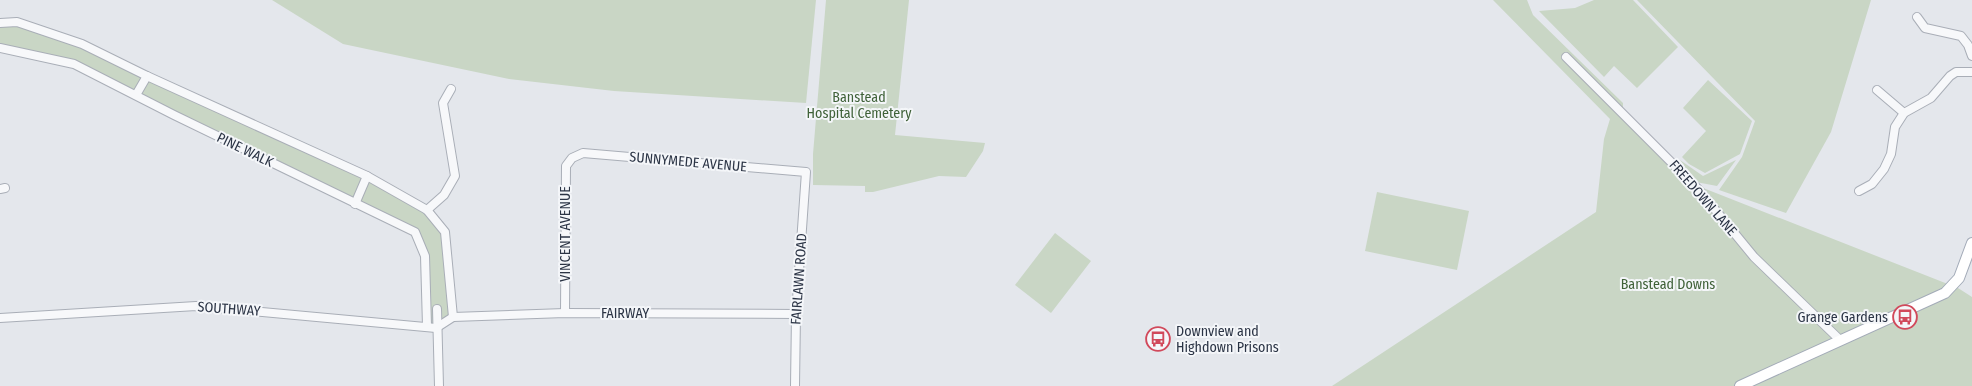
<svg xmlns="http://www.w3.org/2000/svg" width="1972" height="386" font-family="'Fira Sans Condensed',sans-serif">
  <style>
    .green { fill: #c9d6c5 }
    .lines { fill: none; stroke-linecap: round; stroke-linejoin: round }
    .minor-casing { stroke: #a9aeb7; stroke-width: 10 }
    .major-casing { stroke: #a3abb8; stroke-width: 12 }
    .minor { stroke: #f7f8fa; stroke-width: 8 }
    .major { stroke: #fff; stroke-width: 10 }
    .labels { text-anchor: middle; dominant-baseline: central; stroke-width: 4; stroke-linejoin: round; paint-order: stroke }
    .park-label { font-size: 14px; fill: #3f6138; stroke: #f4f6f9 }
    .street-label { font-size: 14px; fill: #2b3445; stroke: #f4f6f9 }
    .poi-label { font-size: 14px; fill: #2b3445; stroke: #f4f6f9; text-anchor: end }
  </style>
  <rect width="100%" height="100%" fill="#e4e7ec"/>
  <!-- green -->
  <g class="green">
    <path d="M 272,0 L 816,0 L 806,103 L 614,91 L 509,79 L 343,44 Z"/>
    <path d="M 826,0 L 909,0 L 895,135 L 985,143 L 983,151 L 966,177 L 939,176 L 873,192 L 865,192 L 865,186 L 813,185 L 813,154 Z"/>
    <path d="M 1493,0 L 1527,0 L 1533,15 L 1623,103 L 1623,111 L 1693,184 L 1958,288 L 1972,297 L 1972,386 L 1332,386 L 1596,212 L 1604,139 L 1610,119 Z"/>
    <path d="M 1594,0 L 1633,0 L 1678,47 L 1637,88 L 1614,66 L 1604,77 L 1539,11 L 1575,8 Z"/>
    <path d="M 1637,0 L 1871,0 L 1831,132 L 1786,213 L 1719,190 L 1742,157 L 1755,121 Z"/>
    <path d="M 17,22 L 82,44 L 367,176 L 427,210 L 445,232 L 453,317 L 436,328 L 427,326 L 425,256 L 415,232 L 74,64 L 0,48 L 0,23 Z"/>
    <path d="M 1708,80 L 1752,121 L 1740,154 L 1705,173 L 1689,164 L 1682,157 L 1706,131 L 1683,108 Z"/>
    <path d="M 1680,160 L 1703,176 L 1736,160 L 1717,186 L 1696,182 Z"/>
    <path d="M 1377,192 L 1469,211 L 1457,270 L 1365,251 Z"/>
    <path d="M 1055,233 L 1091,261 L 1051,313 L 1015,285 Z"/>
  </g>
  <g class="lines">
    <!-- minor casing -->
    <g class="minor-casing">
      <g id="minor">
        <path d="M 1917,17 L 1925,28 L 1961,36 L 1968,45 L 1972,56"/>
        <path d="M 0,23 L 17,22 L 82,44 L 147,76 L 367,176 L 427,210 L 445,232 L 453,317"/>
        <path d="M 0,48 L 74,64 L 174,115 L 415,232 L 425,256 L 427,326"/>
        <path d="M 1566,57 L 1699,190 L 1754,257 L 1839,339"/>
        <path d="M 1877,90 L 1904,113"/>
        <path d="M 136,95 L 147,76"/>
        <path d="M 0,189 L 5,188"/>
        <path d="M 1859,191 L 1872,184 L 1884,169 L 1891,154 L 1895,127 L 1904,113 L 1931,98 L 1950,76 L 1956,72 L 1972,72"/>
        <path d="M 355,204 L 367,176"/>
        <path d="M 427,210 L 444,195 L 455,176 L 443,103 L 451,89"/>
        <path d="M 437,309 L 439,386"/>
        <path d="M 565,313 L 566,166 L 572,158 L 583,153 L 806,172 L 796,314 L 795,386"/>
        <path d="M 453,317 L 565,313 L 796,314"/>
        <path d="M 0,318 L 196,306 L 436,328 L 453,317"/>
      </g>
    </g>
    <!-- major casing -->
    <g class="major-casing">
      <path id="major" d="M 1740,386 L 1945,293 L 1959,278 L 1972,243"/>
    </g>
    <!-- minor -->
    <use href="#minor" class="minor"/>
    <!-- major -->
    <use href="#major" class="major"/>
  </g>
  <!-- icons -->
  <defs>
    <g id="bus-ring" transform="scale(1.25)"><circle r="9.5" fill="#f4f6f9" stroke="#d1495b" stroke-width="1.5"/><path d="M-5-6H5V4H4V6H2V4H-2V6H-4V4H-5ZM-3.5-4V0h7V-4ZM-3.5 1.2v1.5H-2V1.2ZM2 1.2v1.5H3.5V1.2Z" fill="#d1495b"/></g>
  </defs>
  <g fill-rule="evenodd">
    <use href="#bus-ring" x="1905" y="317"/>
    <use href="#bus-ring" x="1158" y="339"/>
  </g>
  <g class="labels">
    <!-- park labels -->
    <g class="park-label">
      <text x="859" y="97">Banstead<tspan x="859" dy="16">Hospital Cemetery</tspan></text>
      <text x="1668" y="284">Banstead Downs</text>
    </g>
    <!-- street labels -->
    <g class="street-label">
      <text transform="translate(245 150) rotate(26)">PINE WALK</text>
      <text transform="translate(688 162) rotate(5)">SUNNYMEDE AVENUE</text>
      <text transform="translate(1703 198) rotate(49)">FREEDOWN LANE</text>
      <text transform="translate(565 234) rotate(-90)">VINCENT AVENUE</text>
      <text transform="translate(799 279) rotate(-86)">FAIRLAWN ROAD</text>
      <text transform="translate(229 309) rotate(4)">SOUTHWAY</text>
      <text x="625" y="313">FAIRWAY</text>
    </g>
    <!-- poi labels -->
    <g class="poi-label">
      <text x="1888" y="317">Grange Gardens</text>
      <text x="1176" y="331" text-anchor="start">Downview and<tspan x="1176" dy="16">Highdown Prisons</tspan></text>
    </g>
  </g>
</svg>
